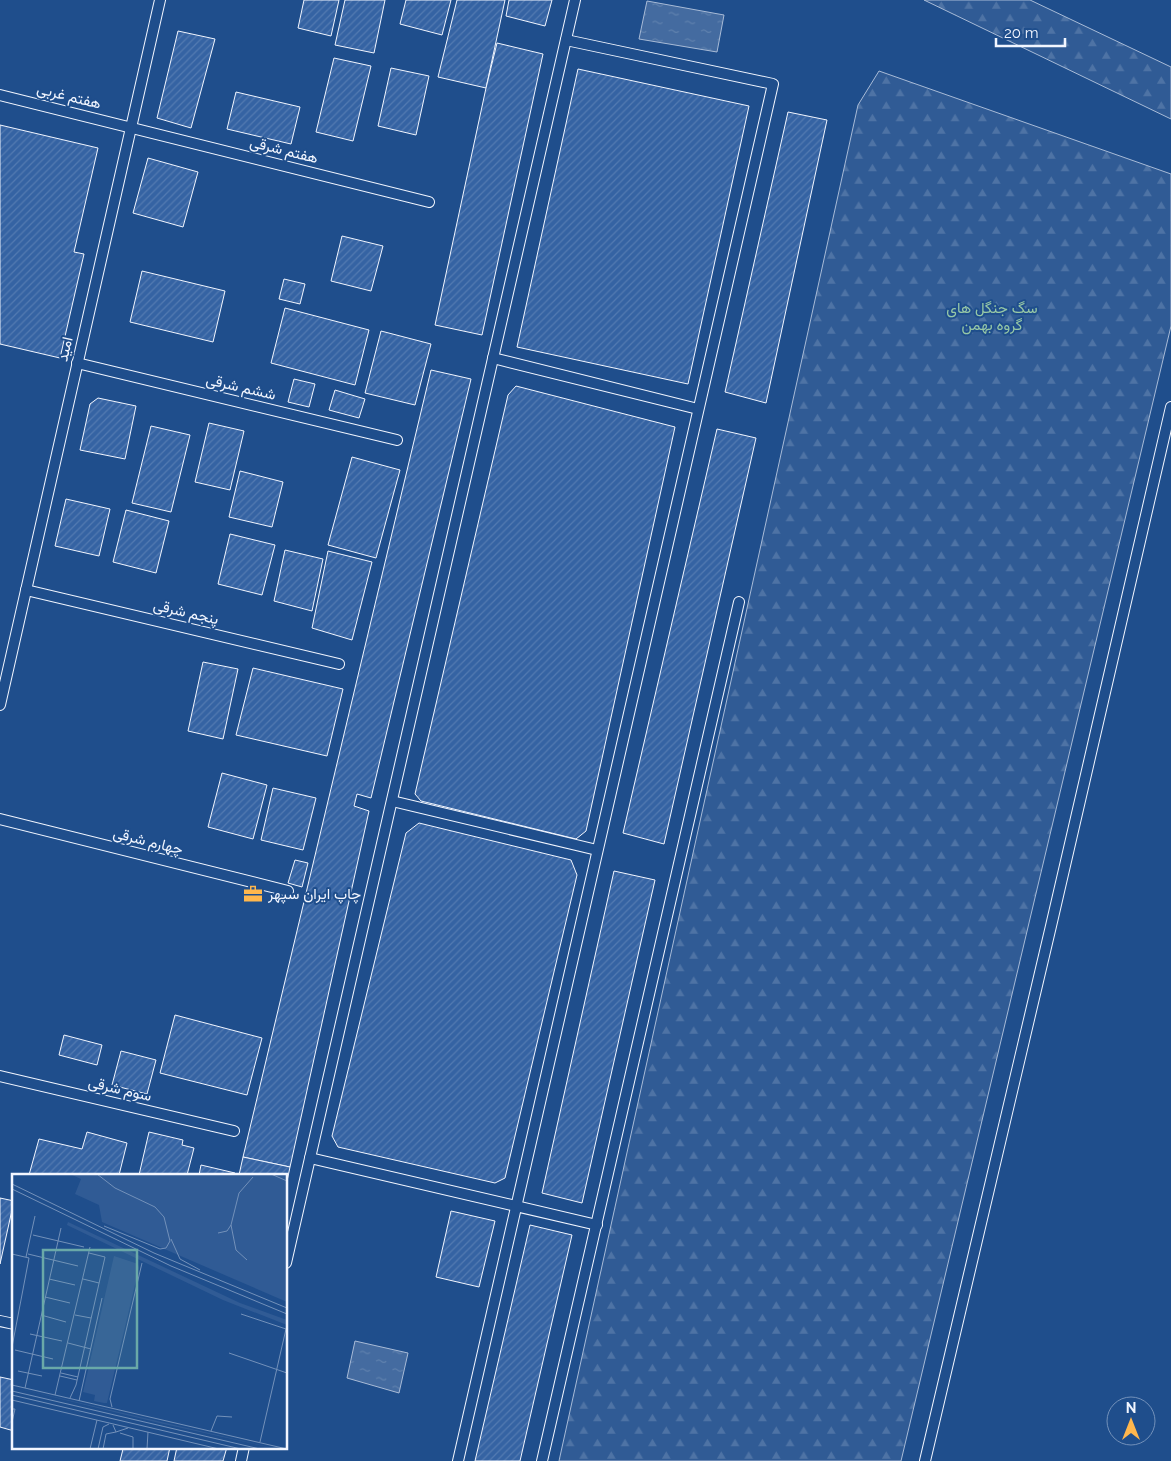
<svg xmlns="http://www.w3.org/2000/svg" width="1171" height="1461" font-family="Raleway,Vazirmatn,sans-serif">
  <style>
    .forest { fill: url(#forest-firs); stroke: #a8bbd7 }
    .water { fill: url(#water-ripples); stroke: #a8bbd7 }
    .building { fill: url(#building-hatch); stroke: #f2f6ff }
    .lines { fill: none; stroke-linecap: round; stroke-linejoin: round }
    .service-casing { stroke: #f2f6ff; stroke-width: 12 }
    .service { stroke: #1f4e8c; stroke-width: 10 }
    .labels { text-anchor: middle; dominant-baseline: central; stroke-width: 4; stroke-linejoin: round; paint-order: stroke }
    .street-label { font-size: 15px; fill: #f2f6ff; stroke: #1f4e8c }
    .park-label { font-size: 15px; fill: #97c8a6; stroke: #1f4e8c }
    .poi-label { font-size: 15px; fill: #f2f6ff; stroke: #1f4e8c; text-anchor: start }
    .inset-road { fill: none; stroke: #7391ba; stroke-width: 1 }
    .view { fill: #6aa9a8; fill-opacity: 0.15; stroke: #6aa9a8; stroke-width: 2.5 }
    .inset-edge { fill: none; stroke: #f2f6ff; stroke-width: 2.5 }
  </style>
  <defs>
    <pattern id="forest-firs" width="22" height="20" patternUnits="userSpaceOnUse" patternTransform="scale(1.25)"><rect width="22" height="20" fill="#305b95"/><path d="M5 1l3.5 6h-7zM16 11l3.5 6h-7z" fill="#4e73a5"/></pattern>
    <pattern id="water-ripples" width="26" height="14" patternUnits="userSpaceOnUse" patternTransform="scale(1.25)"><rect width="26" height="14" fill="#446ba0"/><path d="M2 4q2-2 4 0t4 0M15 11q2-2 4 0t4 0" fill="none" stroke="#5f81ae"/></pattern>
    <pattern id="building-hatch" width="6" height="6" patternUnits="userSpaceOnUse" patternTransform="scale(1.25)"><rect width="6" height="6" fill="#3563a3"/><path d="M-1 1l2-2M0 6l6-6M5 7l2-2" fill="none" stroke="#537ab1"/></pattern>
  </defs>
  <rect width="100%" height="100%" fill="#1f4e8c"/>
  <!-- forest -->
  <g class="forest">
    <path d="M 924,0 L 1030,0 L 1171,67 L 1171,119 Z"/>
    <path d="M 879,71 L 1171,174 L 1171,326 L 901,1461 L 559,1461 L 858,105 Z"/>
  </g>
  <!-- water -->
  <g class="water">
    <path d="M 647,1 L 724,15 L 717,52 L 639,39 Z"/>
    <path d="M 355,1341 L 408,1353 L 399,1393 L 347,1378 Z"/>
  </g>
  <!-- building -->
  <g class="building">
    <path d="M 304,0 L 339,0 L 331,36 L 298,28 Z"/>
    <path d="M 345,0 L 385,0 L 374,53 L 335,45 Z"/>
    <path d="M 406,0 L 451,0 L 442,35 L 400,24 Z"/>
    <path d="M 457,0 L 505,0 L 486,88 L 438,77 Z"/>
    <path d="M 509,0 L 552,0 L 545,26 L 506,16 Z"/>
    <path d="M 178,31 L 215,39 L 191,128 L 157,118 Z"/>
    <path d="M 497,43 L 543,54 L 482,335 L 435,325 L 486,88 Z"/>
    <path d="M 334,58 L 371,66 L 353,141 L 316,132 Z"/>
    <path d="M 391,68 L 429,76 L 416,135 L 378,126 Z"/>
    <path d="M 578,69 L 749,106 L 688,384 L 517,347 Z"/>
    <path d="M 236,92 L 300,107 L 291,144 L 227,129 Z"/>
    <path d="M 788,112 L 827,120 L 766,403 L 725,392 Z"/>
    <path d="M 0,125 L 98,148 L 74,252 L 84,254 L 60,358 L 0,344 Z"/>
    <path d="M 148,158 L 198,172 L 183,227 L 133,213 Z"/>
    <path d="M 342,236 L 383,246 L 371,291 L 331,281 Z"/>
    <path d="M 142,271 L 225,291 L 213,342 L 130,322 Z"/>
    <path d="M 284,279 L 305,284 L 300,304 L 279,299 Z"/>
    <path d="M 285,308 L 369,330 L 355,385 L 271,363 Z"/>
    <path d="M 381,331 L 431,344 L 415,405 L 365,393 Z"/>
    <path d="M 431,370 L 471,379 L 371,798 L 357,794 L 354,806 L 369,811 L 290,1167 L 243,1157 Z"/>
    <path d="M 294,379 L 315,384 L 309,407 L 288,402 Z"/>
    <path d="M 516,386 L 675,427 L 586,831 L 576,839 L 421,801 L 415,794 L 508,395 Z"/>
    <path d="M 335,390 L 365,399 L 359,418 L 329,410 Z"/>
    <path d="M 98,398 L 136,406 L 125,459 L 80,450 L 90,404 Z"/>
    <path d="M 209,423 L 244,431 L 230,490 L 195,482 Z"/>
    <path d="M 151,426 L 190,435 L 171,512 L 132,503 Z"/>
    <path d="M 717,429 L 756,438 L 664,844 L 623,833 Z"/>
    <path d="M 352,457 L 400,470 L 376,558 L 328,545 Z"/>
    <path d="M 240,471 L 283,482 L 272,527 L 229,517 Z"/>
    <path d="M 66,499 L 110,509 L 99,556 L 55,546 Z"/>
    <path d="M 126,510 L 169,521 L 156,573 L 113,562 Z"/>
    <path d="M 230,534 L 275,545 L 262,595 L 218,584 Z"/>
    <path d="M 285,550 L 323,559 L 312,611 L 274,601 Z"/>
    <path d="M 328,551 L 372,562 L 352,640 L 312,628 Z"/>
    <path d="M 203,662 L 238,669 L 223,739 L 188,731 Z"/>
    <path d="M 253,668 L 343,689 L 327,756 L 236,735 Z"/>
    <path d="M 222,773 L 267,785 L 253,839 L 208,827 Z"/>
    <path d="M 273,788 L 316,798 L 303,850 L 261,840 Z"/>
    <path d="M 419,823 L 571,860 L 577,875 L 505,1178 L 495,1183 L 338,1147 L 332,1136 L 406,833 Z"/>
    <path d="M 295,860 L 308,863 L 302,887 L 288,883 Z"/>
    <path d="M 614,871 L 655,880 L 582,1203 L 542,1193 Z"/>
    <path d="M 175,1015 L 262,1038 L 247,1095 L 160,1073 Z"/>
    <path d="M 64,1035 L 102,1045 L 97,1065 L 59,1055 Z"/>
    <path d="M 121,1051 L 156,1060 L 147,1094 L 112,1085 Z"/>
    <path d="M 87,1132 L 127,1143 L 119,1175 L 29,1175 L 39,1139 L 82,1149 Z"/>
    <path d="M 149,1132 L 183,1140 L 182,1145 L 194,1148 L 187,1175 L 139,1175 Z"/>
    <path d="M 243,1157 L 290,1167 L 286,1186 L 286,1175 L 239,1175 Z"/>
    <path d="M 201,1165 L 235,1173 L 234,1175 L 199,1175 Z"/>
    <path d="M 0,1198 L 14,1201 L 0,1264 Z"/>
    <path d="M 451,1211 L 495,1221 L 479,1287 L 436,1277 Z"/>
    <path d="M 530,1225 L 572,1235 L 520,1461 L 475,1461 Z"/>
    <path d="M 0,1377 L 14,1380 L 14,1431 L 0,1427 Z"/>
    <path d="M 119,1447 L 170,1447 L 167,1461 L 120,1461 L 123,1449 Z"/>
    <path d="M 177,1447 L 227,1447 L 223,1461 L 174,1461 Z"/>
  </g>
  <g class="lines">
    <!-- service casing -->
    <g class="service-casing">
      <g id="service">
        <path d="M 0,95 L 429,202"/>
        <path d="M 493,358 L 698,409"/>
        <path d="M 77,363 L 397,440"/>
        <path d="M 26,590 L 339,664"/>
        <path d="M 0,705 L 160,0"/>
        <path d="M 392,801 L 597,850"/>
        <path d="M 0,819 L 288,891"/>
        <path d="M 0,1076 L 234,1131"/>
        <path d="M 310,1158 L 597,1225"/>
        <path d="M 286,1263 L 575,0"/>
        <path d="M 0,1321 L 14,1324"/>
        <path d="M 241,1461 L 244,1447"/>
        <path d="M 458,1461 L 773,84 L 566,40"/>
        <path d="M 542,1461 L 739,602"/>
        <path d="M 925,1461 L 1051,926 L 1171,407"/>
      </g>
    </g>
    <!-- service -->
    <use href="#service" class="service"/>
  </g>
  <!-- icons -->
  <defs>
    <g id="office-bare" transform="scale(1.5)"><path d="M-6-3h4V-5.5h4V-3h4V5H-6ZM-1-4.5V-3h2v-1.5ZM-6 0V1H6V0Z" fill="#ffb74d" stroke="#1f4e8c" stroke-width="2.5" paint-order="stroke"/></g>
  </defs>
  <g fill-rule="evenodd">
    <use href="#office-bare" x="253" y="894"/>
  </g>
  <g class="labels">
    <!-- street labels -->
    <g class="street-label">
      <text transform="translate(69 96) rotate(14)">هفتم غربی</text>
      <text transform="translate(284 150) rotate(14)">هفتم شرقی</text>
      <text transform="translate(65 349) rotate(-77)">امید</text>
      <text transform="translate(241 387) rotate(13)">ششم شرقی</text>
      <text transform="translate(186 612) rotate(13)">پنجم شرقی</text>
      <text transform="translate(148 841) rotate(14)">چهارم شرقی</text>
      <text transform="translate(120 1089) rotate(13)">سوم شرقی</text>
    </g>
    <!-- park labels -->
    <g class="park-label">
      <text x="992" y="308">سگ جنگل های<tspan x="992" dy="17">گروه بهمن</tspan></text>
    </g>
    <!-- poi labels -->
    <g class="poi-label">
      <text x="268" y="894">چاپ ایران سپهر</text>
    </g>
  </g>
  <!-- overview -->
  <g transform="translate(12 1174)">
    <rect width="275" height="275" fill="#1f4e8c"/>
    <path d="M 56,48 L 228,129 L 275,146 L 275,151 L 211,126 L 55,51 ZM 102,82 L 126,90 L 127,94 L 95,229 L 92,229 L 82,227 L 83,221 L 71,218 ZM 0,213 L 265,275 L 147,249 Z" fill="#305b95"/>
    <path d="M 58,0 L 275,0 L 275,128 L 90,48 L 87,31 L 63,20 L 69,5 Z" fill="#305b95"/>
    <path class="inset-road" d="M 85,0 L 103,14 L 143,33 L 152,43 L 158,67 L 154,74 L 148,75 L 92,52M 259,0 L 275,7M 0,10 L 142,79 L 275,134M 0,15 L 159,92 L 275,140M 219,51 L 224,76 L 235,86M 206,59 L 215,57 L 219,51 L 227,19 L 241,3M 21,61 L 72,73M 159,65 L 168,85 L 188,96M 0,80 L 17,84 L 0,173M 16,80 L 66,92M 14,83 L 23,42M 37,105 L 63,111M 71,105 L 87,109M 33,123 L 58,129M 229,140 L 274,155M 29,141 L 54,148M 63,141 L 79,144M 18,160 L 50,167M 56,169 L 79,175M 3,176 L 41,185M 217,179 L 275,199M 6,197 L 30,202M 49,199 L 66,203M 48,202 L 65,206M 0,211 L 275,275M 13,214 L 49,54M 0,217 L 248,275M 0,221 L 229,275M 43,221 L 78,73M 58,224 L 64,211 L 93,83 L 77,79M 0,226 L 207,275M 67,227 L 90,124M 100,233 L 98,225 L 130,89M 0,235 L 3,235 L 0,248M 101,251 L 104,258 L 116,254M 199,257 L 205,242 L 220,243M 108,259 L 121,263 L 121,275M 248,268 L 274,155M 78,275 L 85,246M 86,275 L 91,253 L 97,250M 91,275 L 94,260 L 104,258M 135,275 L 136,258"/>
    <path class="view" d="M 31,76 L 125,76 L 125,194 L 31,194 Z"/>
    <rect width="275" height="275" class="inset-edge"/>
  </g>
  <!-- north arrow -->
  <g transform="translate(1131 1421)"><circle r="24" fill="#1f4e8c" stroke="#7391ba"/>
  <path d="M0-4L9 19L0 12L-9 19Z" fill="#ffb74d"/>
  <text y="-8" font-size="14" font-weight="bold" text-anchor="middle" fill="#f2f6ff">N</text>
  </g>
  <!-- scale -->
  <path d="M996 38v8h69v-8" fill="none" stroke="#f2f6ff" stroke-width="2.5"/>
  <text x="1004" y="38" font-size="15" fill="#f2f6ff" stroke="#1f4e8c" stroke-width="4" paint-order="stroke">20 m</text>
</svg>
